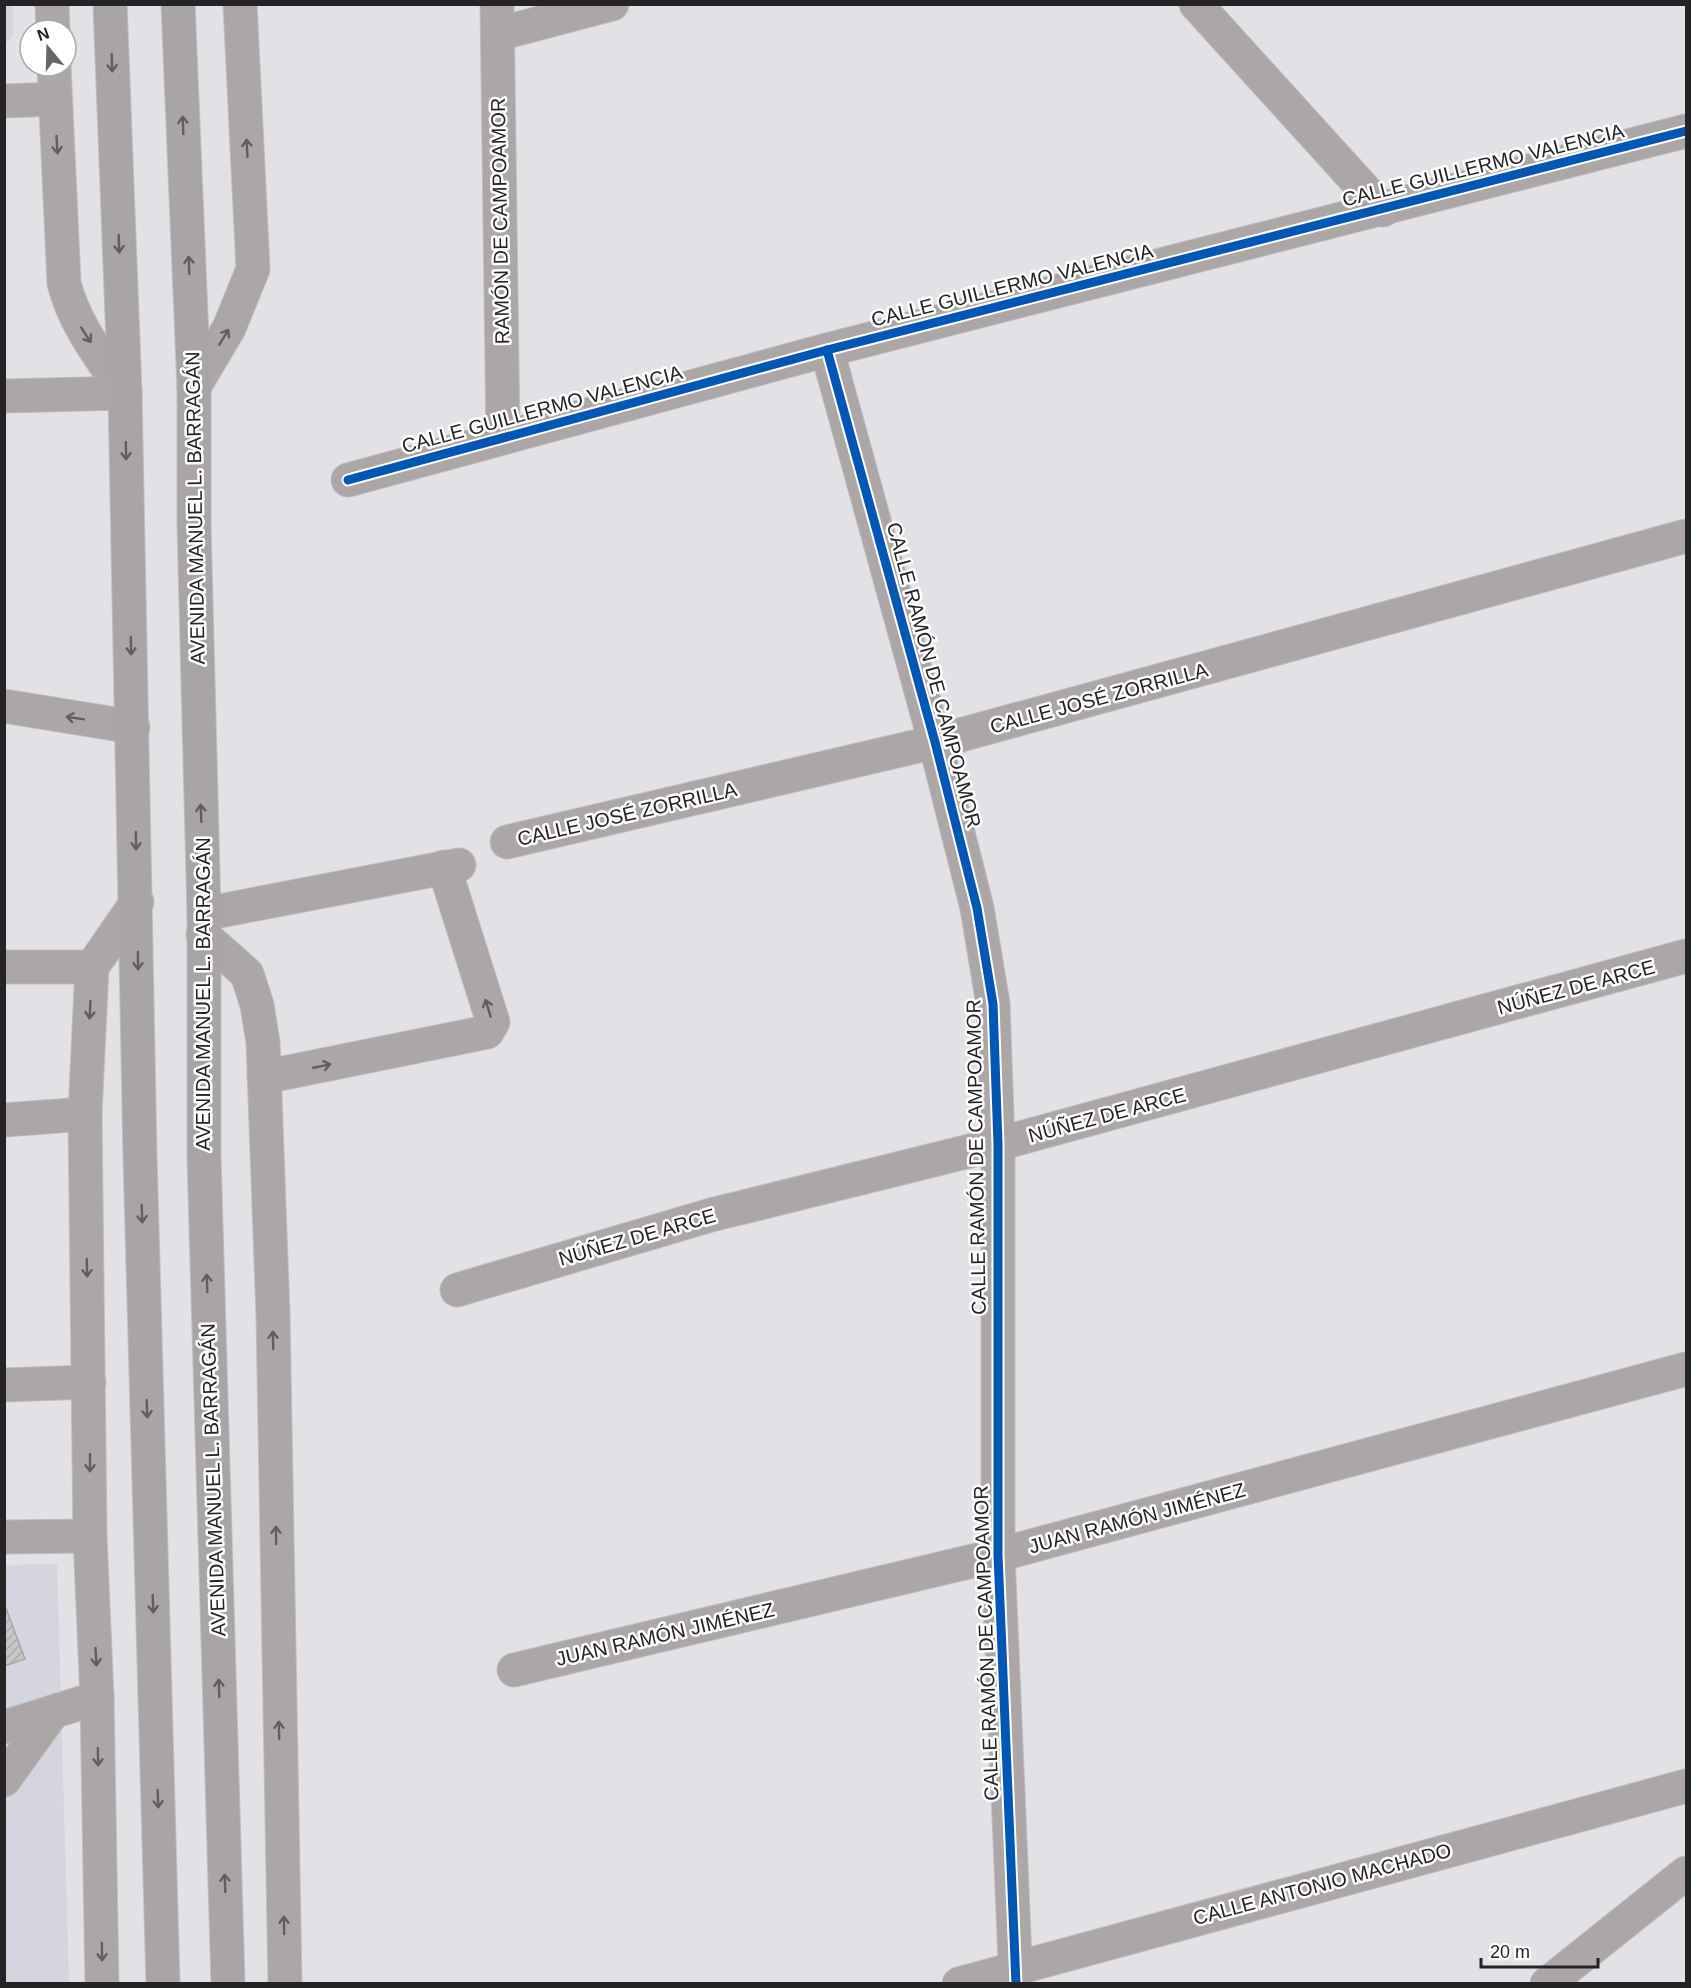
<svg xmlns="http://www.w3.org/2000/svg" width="1691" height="1988" font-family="Arial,sans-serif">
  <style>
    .built { fill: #d4d5de }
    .building { fill: url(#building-hatch); stroke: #a7a6a8; stroke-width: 1.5 }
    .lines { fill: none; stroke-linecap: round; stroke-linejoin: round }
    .minor-casing { stroke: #bdbdbf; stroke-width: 35 }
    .highway-casing { stroke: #bdbdbf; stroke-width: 35 }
    .minor { stroke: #aca6a7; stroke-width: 33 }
    .highway { stroke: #a9a4a5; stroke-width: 33 }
    .cycleway-casing { stroke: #fff; stroke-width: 13 }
    .cycleway { stroke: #0057b8; stroke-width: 9 }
    .oneway { stroke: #605e60 }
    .oneway2 { stroke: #615e61 }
    .labels { text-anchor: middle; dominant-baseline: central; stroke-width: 5; stroke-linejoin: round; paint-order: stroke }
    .street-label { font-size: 20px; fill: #242427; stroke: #fff }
  </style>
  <defs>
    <pattern id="building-hatch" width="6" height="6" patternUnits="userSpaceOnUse" patternTransform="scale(1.5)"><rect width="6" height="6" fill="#c7c6c8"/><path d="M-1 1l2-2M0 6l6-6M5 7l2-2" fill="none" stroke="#abaaac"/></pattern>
  </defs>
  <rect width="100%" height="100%" fill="#e2e2e6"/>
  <!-- built -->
  <g class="built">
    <path d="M 5,4 L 13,5 L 13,36 L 5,44 Z"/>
    <path d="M 57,1564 L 69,1983 L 5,1983 L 4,1565 Z"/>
  </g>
  <!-- building -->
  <path class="building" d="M 4,1603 L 25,1659 L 4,1666 Z"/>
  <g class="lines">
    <!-- minor casing -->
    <g class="minor-casing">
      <g id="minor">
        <path d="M 52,4 L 53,30"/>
        <path d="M 497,4 L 503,437"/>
        <path d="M 1196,4 L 1383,210"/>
        <path d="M 498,34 L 612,4"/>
        <path d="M 54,66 L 64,283 C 74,324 101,358 125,393"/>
        <path d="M 4,101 L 55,99"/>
        <path d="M 827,350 L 935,742 L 977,908 L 993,1004 L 998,1144 L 998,1555 L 1016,1984"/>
        <path d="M 194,387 L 229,328 L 253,269 L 240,4"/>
        <path d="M 4,396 L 125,393"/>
        <path d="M 348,480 L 827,350 L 1686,131"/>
        <path d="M 4,706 L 133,727"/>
        <path d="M 507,842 L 935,742 L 1686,536"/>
        <path d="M 204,914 L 459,865"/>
        <path d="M 203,935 L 247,974 L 257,1005 L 263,1042 L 273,1315 L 285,1984"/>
        <path d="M 4,967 L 92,967"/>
        <path d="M 264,1077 L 487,1032 L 493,1022 L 444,867"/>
        <path d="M 4,1120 L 85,1114"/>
        <path d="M 457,1290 L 711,1215 L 998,1144 L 1686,956"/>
        <path d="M 4,1385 L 89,1382"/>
        <path d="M 4,1537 L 90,1536"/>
        <path d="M 514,1670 L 998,1555 L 1686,1369"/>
        <path d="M 4,1727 L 97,1698"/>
        <path d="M 4,1780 L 53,1712"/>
        <path d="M 102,1984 L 97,1698 L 90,1536 L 85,1114 L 92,967 L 137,902"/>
        <path d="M 959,1984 L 1686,1786"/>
        <path d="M 1547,1984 L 1686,1873"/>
      </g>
    </g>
    <!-- highway casing -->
    <g class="highway-casing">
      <g id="highway">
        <path d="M 110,4 L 125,393 L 140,1156 L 163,1984"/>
        <path d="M 178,4 L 194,387 L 194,525 L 204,914 L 204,1157 L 228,1984"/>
      </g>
    </g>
    <!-- minor -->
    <use href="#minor" class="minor"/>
    <!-- highway -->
    <use href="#highway" class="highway"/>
    <!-- cycleway casing -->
    <g class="cycleway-casing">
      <g id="cycleway">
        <path d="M 827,350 L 935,742 L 977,908 L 993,1004 L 998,1144 L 998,1555 L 1016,1984"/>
        <path d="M 348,480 L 827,350 L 1686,131"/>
      </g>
    </g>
    <!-- cycleway -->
    <use href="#cycleway" class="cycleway"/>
  </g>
  <!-- one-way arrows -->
  <defs><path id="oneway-shaft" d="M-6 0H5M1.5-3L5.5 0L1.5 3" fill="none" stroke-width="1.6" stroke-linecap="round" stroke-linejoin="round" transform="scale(1.5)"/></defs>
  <g class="oneway">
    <use href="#oneway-shaft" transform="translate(112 63) rotate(88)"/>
    <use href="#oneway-shaft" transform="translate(183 125) rotate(-92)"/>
    <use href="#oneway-shaft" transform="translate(119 244) rotate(88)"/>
    <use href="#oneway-shaft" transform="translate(189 265) rotate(-92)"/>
    <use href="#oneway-shaft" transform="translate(126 451) rotate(89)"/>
    <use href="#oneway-shaft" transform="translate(131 646) rotate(89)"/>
    <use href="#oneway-shaft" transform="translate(201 813) rotate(-92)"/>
    <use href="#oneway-shaft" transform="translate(136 841) rotate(89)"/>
    <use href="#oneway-shaft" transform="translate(138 961) rotate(89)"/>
    <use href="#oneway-shaft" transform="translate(142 1214) rotate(88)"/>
    <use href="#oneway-shaft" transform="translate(207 1283) rotate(-92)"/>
    <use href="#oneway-shaft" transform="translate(147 1409) rotate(88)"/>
    <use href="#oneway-shaft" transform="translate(153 1604) rotate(88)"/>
    <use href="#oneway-shaft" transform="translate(219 1688) rotate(-92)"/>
    <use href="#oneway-shaft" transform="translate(158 1799) rotate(88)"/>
    <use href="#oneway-shaft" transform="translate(225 1883) rotate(-92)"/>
  </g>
  <g class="oneway2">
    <use href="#oneway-shaft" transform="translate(57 145) rotate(87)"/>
    <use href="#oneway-shaft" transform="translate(247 148) rotate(-93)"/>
    <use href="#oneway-shaft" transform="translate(86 335) rotate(57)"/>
    <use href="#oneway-shaft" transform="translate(224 337) rotate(-59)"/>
    <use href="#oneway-shaft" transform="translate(75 718) rotate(-171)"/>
    <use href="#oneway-shaft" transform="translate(488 1008) rotate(-107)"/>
    <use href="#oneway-shaft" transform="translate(90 1010) rotate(93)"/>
    <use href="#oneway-shaft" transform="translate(322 1066) rotate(-11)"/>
    <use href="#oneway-shaft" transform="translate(87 1268) rotate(89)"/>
    <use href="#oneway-shaft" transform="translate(273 1340) rotate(-91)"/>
    <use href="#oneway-shaft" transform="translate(90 1463) rotate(90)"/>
    <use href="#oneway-shaft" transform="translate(276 1535) rotate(-91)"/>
    <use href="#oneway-shaft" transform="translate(96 1657) rotate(87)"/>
    <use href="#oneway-shaft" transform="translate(279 1730) rotate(-91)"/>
    <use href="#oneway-shaft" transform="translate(98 1757) rotate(89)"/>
    <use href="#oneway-shaft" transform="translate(284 1925) rotate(-91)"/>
    <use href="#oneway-shaft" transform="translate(102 1952) rotate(89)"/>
  </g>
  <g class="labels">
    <!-- street labels -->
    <g class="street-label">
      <text transform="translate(1483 165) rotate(-14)">CALLE GUILLERMO VALENCIA</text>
      <text transform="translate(500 221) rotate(-91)">RAMÓN DE CAMPOAMOR</text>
      <text transform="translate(1012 285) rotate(-14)">CALLE GUILLERMO VALENCIA</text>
      <text transform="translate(542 409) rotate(-15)">CALLE GUILLERMO VALENCIA</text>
      <text transform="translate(195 508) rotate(-91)">AVENIDA MANUEL L. BARRAGÁN</text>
      <text transform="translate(934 675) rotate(75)">CALLE RAMÓN DE CAMPOAMOR</text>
      <text transform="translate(1099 698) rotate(-15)">CALLE JOSÉ ZORRILLA</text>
      <text transform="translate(627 814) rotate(-13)">CALLE JOSÉ ZORRILLA</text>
      <text transform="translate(1576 987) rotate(-15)">NÚÑEZ DE ARCE</text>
      <text transform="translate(203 994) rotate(-90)">AVENIDA MANUEL L. BARRAGÁN</text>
      <text transform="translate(1107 1115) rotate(-15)">NÚÑEZ DE ARCE</text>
      <text transform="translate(976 1157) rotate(-91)">CALLE RAMÓN DE CAMPOAMOR</text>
      <text transform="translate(637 1237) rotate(-16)">NÚÑEZ DE ARCE</text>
      <text transform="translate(213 1480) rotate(-92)">AVENIDA MANUEL L. BARRAGÁN</text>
      <text transform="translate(1137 1518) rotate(-15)">JUAN RAMÓN JIMÉNEZ</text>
      <text transform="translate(665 1634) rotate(-13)">JUAN RAMÓN JIMÉNEZ</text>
      <text transform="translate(986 1643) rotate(-92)">CALLE RAMÓN DE CAMPOAMOR</text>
      <text transform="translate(1322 1884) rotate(-15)">CALLE ANTONIO MACHADO</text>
    </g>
  </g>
  <!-- border -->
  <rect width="1691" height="1988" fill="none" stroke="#242427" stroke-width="12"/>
  <!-- north arrow -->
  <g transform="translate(48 48) rotate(341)"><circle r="28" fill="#ffffff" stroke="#a7a7a9" stroke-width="1.5"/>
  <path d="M0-4.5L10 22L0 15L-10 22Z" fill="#66666a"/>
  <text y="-9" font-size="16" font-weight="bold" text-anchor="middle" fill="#242427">N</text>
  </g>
  <!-- scale -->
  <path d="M1481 1958v9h117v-9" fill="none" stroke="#242427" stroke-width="3"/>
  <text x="1490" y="1958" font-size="18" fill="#242427" stroke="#ffffff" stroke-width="4.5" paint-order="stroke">20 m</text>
</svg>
